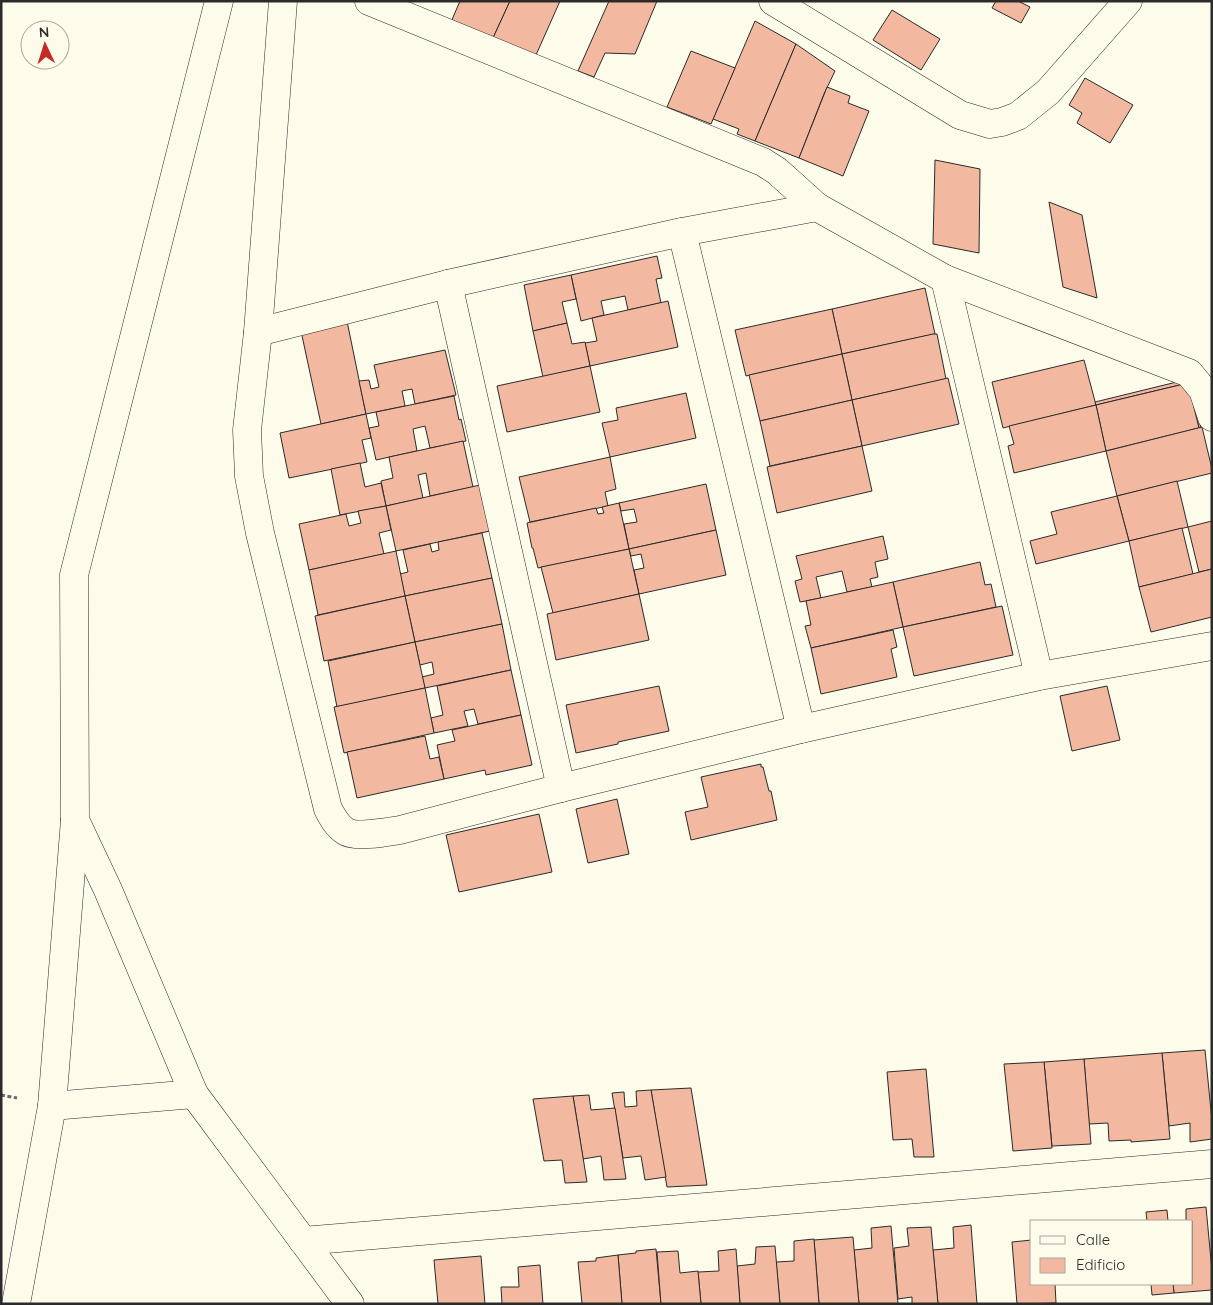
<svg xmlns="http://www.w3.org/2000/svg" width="1213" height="1305" font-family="Quicksand,sans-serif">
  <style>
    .building { fill: #f2b8a0; stroke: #2b2b2b }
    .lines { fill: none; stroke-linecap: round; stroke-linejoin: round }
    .minor-casing { stroke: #2b2b2b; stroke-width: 29 }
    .secondary-casing { stroke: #2b2b2b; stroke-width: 29 }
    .primary-casing { stroke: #2b2b2b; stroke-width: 29 }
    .path { stroke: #6a6964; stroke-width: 3; stroke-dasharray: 4 2.5; stroke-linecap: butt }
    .minor { stroke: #fdfbea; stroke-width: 28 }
    .secondary { stroke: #fdfbea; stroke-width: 28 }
    .primary { stroke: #fdfbea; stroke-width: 28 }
  </style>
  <rect width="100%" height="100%" fill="#fdfbea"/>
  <!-- building -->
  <g class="building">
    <path d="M 460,1 L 510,1 L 493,38 L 451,22 Z"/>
    <path d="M 510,1 L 560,1 L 536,55 L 493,38 Z"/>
    <path d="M 609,1 L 657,1 L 635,54 L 605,53 L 594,77 L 578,71 Z"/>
    <path d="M 996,1 L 1018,1 L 1030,7 L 1021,23 L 992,8 Z"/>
    <path d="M 892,10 L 940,39 L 921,70 L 873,40 Z"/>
    <path d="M 755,21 L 796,44 L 755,141 L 737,134 L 739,129 L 713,119 Z"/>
    <path d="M 796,44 L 835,71 L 824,94 L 799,158 L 755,141 Z"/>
    <path d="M 691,51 L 735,68 L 711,124 L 667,107 Z"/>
    <path d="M 1085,78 L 1133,105 L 1110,143 L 1077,123 L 1082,113 L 1069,105 Z"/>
    <path d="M 827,87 L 850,96 L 848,103 L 869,111 L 843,176 L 799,158 Z"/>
    <path d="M 935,160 L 980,169 L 979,253 L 933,244 Z"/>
    <path d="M 1049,202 L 1082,215 L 1097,298 L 1063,287 Z"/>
    <path d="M 657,256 L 662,278 L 656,279 L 661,303 L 628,310 L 625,296 L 601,301 L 604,315 L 581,321 L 571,275 Z"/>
    <path d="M 571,275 L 576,299 L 562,302 L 567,323 L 533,331 L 524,285 Z"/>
    <path d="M 925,288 L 935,334 L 842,354 L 832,309 Z"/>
    <path d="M 668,301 L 678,347 L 590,366 L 585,343 L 597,341 L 592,318 Z"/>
    <path d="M 832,309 L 842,354 L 746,376 L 735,330 Z"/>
    <path d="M 347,321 L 366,414 L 321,424 L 301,331 Z"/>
    <path d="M 567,323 L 572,344 L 585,342 L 590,366 L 543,377 L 533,331 Z"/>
    <path d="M 933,334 L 937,334 L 946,379 L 852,400 L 842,354 Z"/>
    <path d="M 445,350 L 456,395 L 415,404 L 412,389 L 402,391 L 405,406 L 366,414 L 359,381 L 369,380 L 371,389 L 379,387 L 374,365 Z"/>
    <path d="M 842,354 L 852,400 L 760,421 L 749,375 Z"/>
    <path d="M 1084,360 L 1096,405 L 1003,428 L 992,382 Z"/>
    <path d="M 590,366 L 600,412 L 507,432 L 497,386 Z"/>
    <path d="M 948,378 L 959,424 L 862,446 L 852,400 Z"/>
    <path d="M 1189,379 L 1201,428 L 1199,428 L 1188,383 L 1096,405 L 1095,402 Z"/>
    <path d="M 1188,383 L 1199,428 L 1106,451 L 1096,405 Z"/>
    <path d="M 686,393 L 696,438 L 610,457 L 602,423 L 618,420 L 616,408 Z"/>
    <path d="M 454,396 L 459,420 L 461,419 L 466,441 L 430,448 L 425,426 L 413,429 L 417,451 L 376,460 L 369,428 L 379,426 L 376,412 Z"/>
    <path d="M 852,400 L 862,446 L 770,466 L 760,421 Z"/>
    <path d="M 1096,405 L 1106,451 L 1014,473 L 1008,446 L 1014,444 L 1009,426 Z"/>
    <path d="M 366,414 L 371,438 L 362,440 L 367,462 L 289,478 L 280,433 Z"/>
    <path d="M 1202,427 L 1212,469 L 1212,473 L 1117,496 L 1106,451 Z"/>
    <path d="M 463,441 L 473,487 L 430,496 L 426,473 L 418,475 L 423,498 L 386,506 L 381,481 L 393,478 L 389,457 Z"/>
    <path d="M 862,446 L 872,491 L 777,513 L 767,467 Z"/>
    <path d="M 610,457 L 616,489 L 605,492 L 608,506 L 530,522 L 519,477 Z"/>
    <path d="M 360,463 L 365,487 L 381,483 L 386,506 L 340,515 L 331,469 Z"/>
    <path d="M 1177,481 L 1188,527 L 1129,541 L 1117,496 Z"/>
    <path d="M 706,484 L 716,530 L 629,549 L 624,524 L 637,522 L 634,509 L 621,511 L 619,503 Z"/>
    <path d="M 480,485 L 490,531 L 396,551 L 386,506 Z"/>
    <path d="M 1117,496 L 1129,541 L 1036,564 L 1030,541 L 1057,534 L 1051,512 Z"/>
    <path d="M 619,503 L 629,549 L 538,568 L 533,548 L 532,548 L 527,523 L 596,508 L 598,514 L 604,513 L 602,507 Z"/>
    <path d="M 386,506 L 391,530 L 379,533 L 384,554 L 309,570 L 299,524 L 346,514 L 349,526 L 361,523 L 358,511 Z"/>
    <path d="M 1212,521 L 1212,569 L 1199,572 L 1188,527 Z"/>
    <path d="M 1182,528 L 1193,574 L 1139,587 L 1129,541 Z"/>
    <path d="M 716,530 L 726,575 L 639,594 L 634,570 L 644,568 L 641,554 L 631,556 L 629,549 Z"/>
    <path d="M 482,533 L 492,578 L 405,596 L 400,574 L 408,572 L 403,550 L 430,544 L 432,552 L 439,550 L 438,542 Z"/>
    <path d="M 883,536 L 888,559 L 875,562 L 878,577 L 870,579 L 872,587 L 847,592 L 842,571 L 816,577 L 821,598 L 800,602 L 795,581 L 802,579 L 796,556 Z"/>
    <path d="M 629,549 L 639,594 L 553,613 L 541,567 Z"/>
    <path d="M 396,551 L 405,596 L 318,615 L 309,570 Z"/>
    <path d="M 980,562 L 985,585 L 991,584 L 996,607 L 903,627 L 893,582 Z"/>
    <path d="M 1212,569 L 1212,617 L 1151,632 L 1139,587 Z"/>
    <path d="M 492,578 L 502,624 L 415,642 L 405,596 Z"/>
    <path d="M 893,582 L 903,627 L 811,648 L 805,626 L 811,625 L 806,601 Z"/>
    <path d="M 639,594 L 649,640 L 556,660 L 547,614 Z"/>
    <path d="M 405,596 L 415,642 L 324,661 L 315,616 Z"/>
    <path d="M 1002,606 L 1013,655 L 914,676 L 903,627 Z"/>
    <path d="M 502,624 L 511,670 L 425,688 L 422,677 L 434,674 L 432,662 L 420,665 L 415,642 Z"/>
    <path d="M 893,630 L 897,647 L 891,649 L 897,677 L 821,694 L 811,648 Z"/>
    <path d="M 415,642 L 425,688 L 337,707 L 328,661 Z"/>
    <path d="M 511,670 L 521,715 L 478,724 L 474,709 L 464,711 L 468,726 L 434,733 L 431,718 L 443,715 L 437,686 Z"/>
    <path d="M 659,686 L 669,731 L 618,742 L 618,744 L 576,753 L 566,705 Z"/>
    <path d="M 1107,686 L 1120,740 L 1072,751 L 1060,696 Z"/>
    <path d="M 425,688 L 434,733 L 344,753 L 334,707 Z"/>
    <path d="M 521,715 L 532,765 L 486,775 L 485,770 L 444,779 L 437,745 L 455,741 L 452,730 Z"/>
    <path d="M 425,736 L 430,759 L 439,757 L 444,779 L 357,798 L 347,752 Z"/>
    <path d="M 761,764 L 761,767 L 763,767 L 769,791 L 771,791 L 777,820 L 691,840 L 685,812 L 708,807 L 701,777 Z"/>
    <path d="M 617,799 L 629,854 L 588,863 L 576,809 Z"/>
    <path d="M 539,814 L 552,872 L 459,892 L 446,835 Z"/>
    <path d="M 1205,1050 L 1212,1121 L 1212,1139 L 1190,1142 L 1190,1123 L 1169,1126 L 1162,1053 Z"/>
    <path d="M 1162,1053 L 1170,1139 L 1131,1142 L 1131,1140 L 1109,1141 L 1108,1123 L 1089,1124 L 1084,1059 Z"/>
    <path d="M 1084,1059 L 1091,1144 L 1052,1146 L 1044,1062 Z"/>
    <path d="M 1044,1062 L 1052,1148 L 1013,1151 L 1004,1064 Z"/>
    <path d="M 926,1069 L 934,1157 L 914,1157 L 912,1139 L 893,1140 L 887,1072 Z"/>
    <path d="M 691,1088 L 707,1185 L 667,1187 L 651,1090 Z"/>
    <path d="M 651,1090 L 666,1177 L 645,1180 L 641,1156 L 623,1158 L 612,1093 L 624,1092 L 625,1107 L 637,1106 L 636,1091 Z"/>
    <path d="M 589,1095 L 591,1110 L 615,1108 L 626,1179 L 604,1180 L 601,1156 L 583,1159 L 573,1096 Z"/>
    <path d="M 573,1096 L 587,1182 L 565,1183 L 562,1160 L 544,1161 L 533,1099 Z"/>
    <path d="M 1206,1207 L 1212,1271 L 1212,1290 L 1174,1293 L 1173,1284 L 1192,1284 L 1192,1221 L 1186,1221 L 1186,1209 Z"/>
    <path d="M 1167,1210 L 1168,1221 L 1147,1221 L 1146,1212 Z"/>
    <path d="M 971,1225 L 977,1304 L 938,1304 L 933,1250 L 954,1248 L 953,1227 Z"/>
    <path d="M 891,1226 L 898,1304 L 859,1304 L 854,1250 L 872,1248 L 871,1228 Z"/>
    <path d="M 931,1227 L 938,1304 L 912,1304 L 912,1297 L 898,1299 L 894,1248 L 909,1246 L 907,1228 Z"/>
    <path d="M 853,1237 L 859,1304 L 819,1304 L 814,1240 Z"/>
    <path d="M 814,1239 L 819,1304 L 780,1304 L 776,1262 L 794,1261 L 794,1241 Z"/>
    <path d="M 1032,1240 L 1032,1284 L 1055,1284 L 1056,1303 L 1017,1304 L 1012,1242 Z"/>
    <path d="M 775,1246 L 780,1304 L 740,1304 L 737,1266 L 755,1264 L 756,1247 Z"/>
    <path d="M 656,1249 L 661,1304 L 622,1304 L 618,1255 L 636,1253 L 636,1251 Z"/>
    <path d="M 736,1249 L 740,1304 L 701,1304 L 698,1272 L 719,1271 L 718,1251 Z"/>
    <path d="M 678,1251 L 680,1273 L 698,1271 L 701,1304 L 661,1304 L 657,1252 Z"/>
    <path d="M 618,1255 L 622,1304 L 582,1304 L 578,1262 L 596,1261 L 596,1258 Z"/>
    <path d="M 481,1256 L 485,1304 L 438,1304 L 434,1260 Z"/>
    <path d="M 540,1265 L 543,1304 L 502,1304 L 501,1287 L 519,1287 L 518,1267 Z"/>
    <path d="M 1151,1284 L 1173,1284 L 1174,1293 L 1152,1295 Z"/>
  </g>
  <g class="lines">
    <!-- minor casing -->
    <g class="minor-casing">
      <g id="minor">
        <path d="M 283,1 L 258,332 L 247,430 L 249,476 L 260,533 L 328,809 C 333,818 337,826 345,831 C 355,838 387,832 400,830 L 561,788 L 801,729 L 1039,676 L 1212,646"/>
        <path d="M 369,1 L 763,162 L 777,171 L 817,207 L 945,279 L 1189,373 L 1203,390 L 1212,417"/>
        <path d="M 773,1 L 960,115 L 990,124 L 1002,122 L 1018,116 L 1048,92 L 1128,1"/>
        <path d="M 682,232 L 801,729"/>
        <path d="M 945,279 L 1039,676"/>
        <path d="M 448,284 L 561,788"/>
        <path d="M 258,332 L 448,284 L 682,232 L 817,207"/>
        <path d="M 303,1241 L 1212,1164"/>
      </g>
    </g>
    <!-- secondary casing -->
    <g class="secondary-casing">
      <path id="secondary" d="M 16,1304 L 52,1106 L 75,820"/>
    </g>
    <!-- primary casing -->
    <g class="primary-casing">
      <g id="primary">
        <path d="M 219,1 L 74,575 L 75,820 L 108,890 L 194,1094 L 350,1304"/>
        <path d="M 52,1106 L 194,1094"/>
      </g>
    </g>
    <!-- path -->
    <path class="path" d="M 1,1095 L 17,1098"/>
    <!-- minor -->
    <use href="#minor" class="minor"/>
    <!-- secondary -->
    <use href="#secondary" class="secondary"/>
    <!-- primary -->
    <use href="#primary" class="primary"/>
  </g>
  <!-- border -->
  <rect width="1213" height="1305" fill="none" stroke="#2b2b2b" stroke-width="5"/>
  <!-- legend -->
  <rect x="1030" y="1220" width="162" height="65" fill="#fdfbea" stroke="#a9a89e"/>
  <rect x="1040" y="1236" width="25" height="8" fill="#fdfbea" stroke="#a9a89e"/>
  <text x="1076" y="1245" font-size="15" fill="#2b2b2b">Calle</text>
  <rect x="1040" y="1258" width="25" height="15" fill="#f2b8a0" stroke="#a9a89e"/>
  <text x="1076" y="1270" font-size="15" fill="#2b2b2b">Edificio</text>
  <!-- north arrow -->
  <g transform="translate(45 45) rotate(356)"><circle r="24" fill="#fdfbea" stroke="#a9a89e"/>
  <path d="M0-4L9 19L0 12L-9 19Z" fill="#c62828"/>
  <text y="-8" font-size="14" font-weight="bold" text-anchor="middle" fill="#2b2b2b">N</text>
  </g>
</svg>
